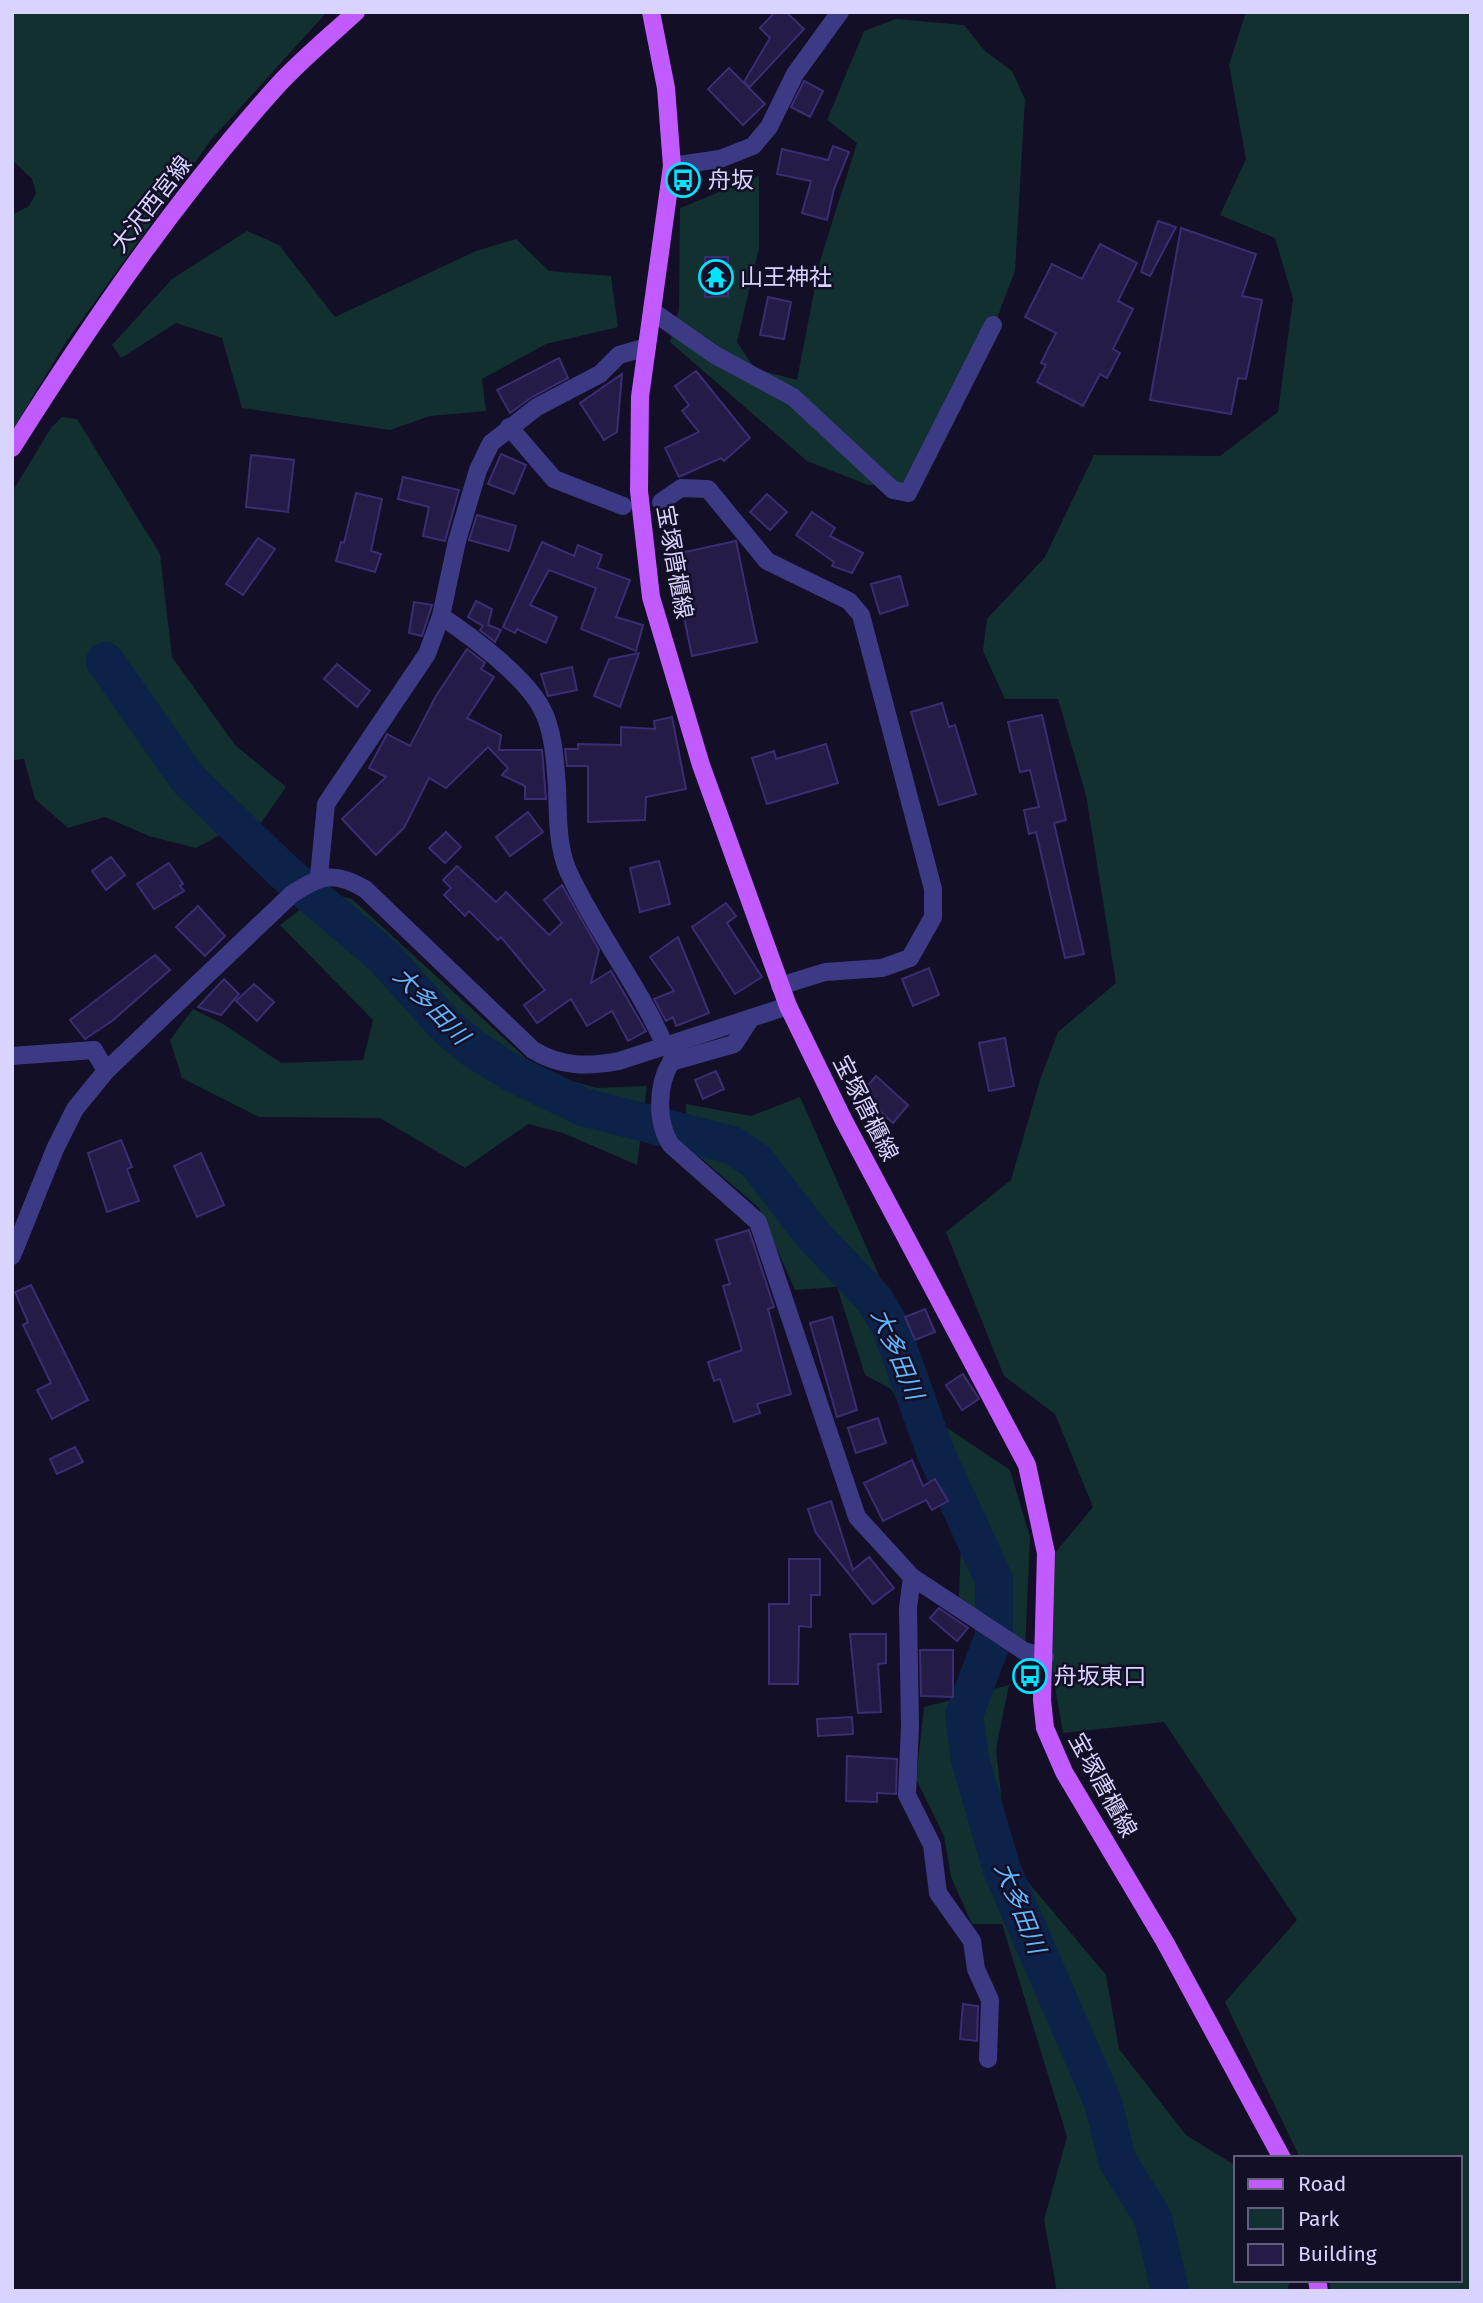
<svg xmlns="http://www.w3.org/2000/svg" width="1483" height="2303" font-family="'Fira Sans','Noto Sans JP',sans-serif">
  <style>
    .green { fill: #12302f }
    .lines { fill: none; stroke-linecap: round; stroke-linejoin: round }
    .river { stroke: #0c2248; stroke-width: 38 }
    .building { fill: #241b47; stroke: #3b2d73; stroke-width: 2 }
    .minor { stroke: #3d3a85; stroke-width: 18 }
    .tertiary { stroke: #3d3a85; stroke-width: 18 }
    .primary { stroke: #c25bff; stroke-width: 18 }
    .labels { text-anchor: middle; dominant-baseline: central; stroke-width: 5; stroke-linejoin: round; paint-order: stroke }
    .poi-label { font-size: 23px; fill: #d9d4ff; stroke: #130f26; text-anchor: start }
    .street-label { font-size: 23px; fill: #d9d4ff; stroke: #130f26 }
    .water-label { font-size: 24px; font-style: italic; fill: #62b6ff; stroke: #130f26 }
  </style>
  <rect width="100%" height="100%" fill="#130f26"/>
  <!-- green -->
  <g class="green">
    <path d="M 12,12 L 327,12 L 211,140 L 66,342 L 12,431 L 12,215 L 29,206 L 36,193 L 32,179 L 12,160 Z"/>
    <path d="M 1246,12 L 1471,12 L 1471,2291 L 1331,2291 L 1329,2280 L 1460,2280 L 1460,2158 L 1300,2158 L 1225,2002 L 1297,1920 L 1164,1722 L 1063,1733 L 1048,1646 L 1055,1553 L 1093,1507 L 1055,1414 L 1004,1376 L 946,1232 L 1011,1180 L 1040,1080 L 1058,1032 L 1116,983 L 1086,795 L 1058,699 L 1005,699 L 983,651 L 987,619 L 1045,557 L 1094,455 L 1220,456 L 1278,412 L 1293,299 L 1275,238 L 1220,215 L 1246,159 L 1229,65 Z"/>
    <path d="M 896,19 L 964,25 L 985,51 L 1012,71 L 1025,99 L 1015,271 L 992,331 L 915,485 L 868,485 L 807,461 L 670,342 L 679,309 L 680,208 L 759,176 L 759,248 L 737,342 L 755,369 L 797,380 L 820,261 L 857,143 L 827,120 L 864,31 Z"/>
    <path d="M 247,231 L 279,245 L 335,317 L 476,251 L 516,239 L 549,271 L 611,276 L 618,327 L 546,344 L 482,379 L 486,411 L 430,416 L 390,430 L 242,408 L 222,338 L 176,323 L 121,358 L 112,345 L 172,279 Z"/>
    <path d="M 62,417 L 77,419 L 160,554 L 172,657 L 235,745 L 286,787 L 258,827 L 220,835 L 196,848 L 149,836 L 105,817 L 68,828 L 35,799 L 24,759 L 12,760 L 12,492 L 51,428 Z"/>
    <path d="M 323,892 L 352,899 L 542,1073 L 597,1088 L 647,1086 L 637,1165 L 563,1133 L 528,1124 L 465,1168 L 380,1118 L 259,1117 L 182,1078 L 170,1040 L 193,1009 L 225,1025 L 281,1063 L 363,1060 L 373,1020 L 280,925 Z"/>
    <path d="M 800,1097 L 946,1427 L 1010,1470 L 1030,1537 L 1025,1651 L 959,1597 L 962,1518 L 930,1452 L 891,1389 L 865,1375 L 837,1287 L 795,1290 L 759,1208 L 687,1146 L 686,1104 L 751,1116 Z"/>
    <path d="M 1009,1685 L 996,1749 L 1008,1858 L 1106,1975 L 1119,2049 L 1186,2135 L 1236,2166 L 1236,2280 L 1290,2280 L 1287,2291 L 1057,2291 L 1044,2220 L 1067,2137 L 1002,1924 L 972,1924 L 951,1877 L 944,1836 L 916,1779 L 924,1707 Z"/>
  </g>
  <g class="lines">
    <!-- river -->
    <path class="river" d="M 105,661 L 188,779 L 284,872 L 383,956 L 446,1026 L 472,1048 L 514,1074 L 583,1107 L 732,1145 L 756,1161 L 813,1235 L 875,1300 L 891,1328 L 935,1451 L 994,1580 L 994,1636 L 964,1715 L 970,1759 L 1002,1870 L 1103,2102 L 1117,2160 L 1153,2218 L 1170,2291"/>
  </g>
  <!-- building -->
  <g class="building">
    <path d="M 775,12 L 786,12 L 804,29 L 750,87 L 744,82 L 770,38 L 760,28 Z"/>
    <path d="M 729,68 L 765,104 L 743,125 L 708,89 Z"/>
    <path d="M 804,81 L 823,91 L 810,117 L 791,107 Z"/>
    <path d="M 833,146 L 849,152 L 834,189 L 827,220 L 802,213 L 811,181 L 777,174 L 782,149 L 828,160 Z"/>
    <path d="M 1158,221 L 1176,227 L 1150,276 L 1141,272 Z"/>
    <path d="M 1181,228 L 1256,254 L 1242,296 L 1262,300 L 1246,379 L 1238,378 L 1231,414 L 1150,400 Z"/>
    <path d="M 1100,244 L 1137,263 L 1118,301 L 1133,309 L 1113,349 L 1120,353 L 1107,378 L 1100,374 L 1083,406 L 1037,382 L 1046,365 L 1041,363 L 1056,333 L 1025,317 L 1052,264 L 1082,279 Z"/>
    <path d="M 705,257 L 728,257 L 728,296 L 705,297 Z"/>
    <path d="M 768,297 L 791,302 L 784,339 L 760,335 Z"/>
    <path d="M 559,358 L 568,378 L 532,397 L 510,413 L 497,390 Z"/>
    <path d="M 696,371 L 750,438 L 724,461 L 721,458 L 679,477 L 665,448 L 699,432 L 682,411 L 689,405 L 675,386 Z"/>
    <path d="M 622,374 L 617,432 L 604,440 L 580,403 Z"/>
    <path d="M 501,454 L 526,465 L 514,494 L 488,484 Z"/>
    <path d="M 251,455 L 294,460 L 288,512 L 246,507 Z"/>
    <path d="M 403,477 L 459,490 L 445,541 L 423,536 L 429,507 L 398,499 Z"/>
    <path d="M 356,493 L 382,499 L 371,551 L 381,554 L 375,572 L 336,561 L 341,542 L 344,543 Z"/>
    <path d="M 767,494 L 787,512 L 770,530 L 750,512 Z"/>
    <path d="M 812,512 L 835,528 L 830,536 L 863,553 L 852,573 L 832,566 L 834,562 L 796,535 Z"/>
    <path d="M 477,515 L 516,526 L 509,551 L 469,540 Z"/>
    <path d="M 258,538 L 275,549 L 243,595 L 226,584 Z"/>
    <path d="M 736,541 L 757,642 L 692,656 L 671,555 Z"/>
    <path d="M 542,542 L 574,556 L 578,545 L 602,555 L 597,568 L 630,580 L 616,617 L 643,625 L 636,651 L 581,629 L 596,588 L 549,570 L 530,605 L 557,617 L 546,643 L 517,629 L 515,633 L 503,627 Z"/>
    <path d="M 900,576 L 908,605 L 880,614 L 871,584 Z"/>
    <path d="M 476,601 L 492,609 L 488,625 L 501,630 L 495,642 L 480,630 L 483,626 L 468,617 Z"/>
    <path d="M 414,602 L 432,605 L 422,636 L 409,633 Z"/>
    <path d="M 467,649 L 485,663 L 481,669 L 494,677 L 467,718 L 501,735 L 499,750 L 542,750 L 546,799 L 525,799 L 525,786 L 502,775 L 508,768 L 488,747 L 446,788 L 429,778 L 404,828 L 376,855 L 342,819 L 386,777 L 369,768 L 387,734 L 410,746 L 436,696 Z"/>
    <path d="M 639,653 L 620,707 L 594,696 L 609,659 Z"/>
    <path d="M 337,664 L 370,691 L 357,707 L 324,679 Z"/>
    <path d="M 572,667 L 577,690 L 548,696 L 541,674 Z"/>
    <path d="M 942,703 L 949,727 L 955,725 L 976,794 L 939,805 L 911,712 Z"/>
    <path d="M 1042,715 L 1066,820 L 1054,823 L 1084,954 L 1065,958 L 1036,832 L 1029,834 L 1024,810 L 1039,807 L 1030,770 L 1020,772 L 1008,722 Z"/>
    <path d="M 672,717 L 686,789 L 646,797 L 645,820 L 588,822 L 588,766 L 567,766 L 565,749 L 578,749 L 578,744 L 621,745 L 621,727 L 655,729 L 654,721 Z"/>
    <path d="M 826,744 L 838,783 L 767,804 L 752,758 L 774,751 L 776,759 Z"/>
    <path d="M 528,812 L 543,832 L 510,856 L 496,837 Z"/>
    <path d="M 446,832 L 461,847 L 445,863 L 429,848 Z"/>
    <path d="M 111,857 L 125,875 L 106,890 L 92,871 Z"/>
    <path d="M 659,861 L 670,904 L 640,912 L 630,868 Z"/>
    <path d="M 169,863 L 183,884 L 180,886 L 184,891 L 154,909 L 137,884 Z"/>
    <path d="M 457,866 L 496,902 L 506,892 L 549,935 L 562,923 L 544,900 L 562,885 L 599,950 L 591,983 L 611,971 L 646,1031 L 628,1041 L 612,1011 L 587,1026 L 571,999 L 537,1023 L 524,1005 L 545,990 L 501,937 L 498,940 L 469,911 L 465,916 L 444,895 L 451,888 L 443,880 Z"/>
    <path d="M 726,903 L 736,916 L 727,923 L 762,977 L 735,994 L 692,927 Z"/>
    <path d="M 198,906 L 225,936 L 205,956 L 176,927 Z"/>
    <path d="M 678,937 L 709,1013 L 676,1026 L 673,1017 L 666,1021 L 654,999 L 674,991 L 650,957 Z"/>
    <path d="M 155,955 L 170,970 L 112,1021 L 85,1039 L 70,1020 Z"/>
    <path d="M 929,968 L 939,995 L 913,1006 L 902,979 Z"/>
    <path d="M 224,979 L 239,994 L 221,1015 L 198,1007 Z"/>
    <path d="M 254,984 L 274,1002 L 257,1021 L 236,1001 Z"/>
    <path d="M 1005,1038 L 1014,1086 L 989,1091 L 979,1043 Z"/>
    <path d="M 716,1071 L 724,1089 L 703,1099 L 695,1080 Z"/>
    <path d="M 876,1076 L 908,1105 L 893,1123 L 861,1093 Z"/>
    <path d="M 121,1140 L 132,1167 L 127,1169 L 139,1201 L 107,1212 L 88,1153 Z"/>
    <path d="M 201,1153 L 224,1205 L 197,1217 L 174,1166 Z"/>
    <path d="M 749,1230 L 774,1307 L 768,1309 L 791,1394 L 757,1404 L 760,1413 L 734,1422 L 720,1379 L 714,1381 L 708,1362 L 742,1350 L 723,1286 L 730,1284 L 716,1240 Z"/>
    <path d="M 31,1285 L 88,1400 L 52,1419 L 37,1390 L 51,1383 L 23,1325 L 28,1322 L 15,1292 Z"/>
    <path d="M 925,1309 L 935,1332 L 915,1340 L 905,1317 Z"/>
    <path d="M 832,1317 L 857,1410 L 837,1417 L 810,1323 Z"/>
    <path d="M 963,1374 L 979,1399 L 962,1410 L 946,1385 Z"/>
    <path d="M 878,1418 L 886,1443 L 856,1453 L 848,1428 Z"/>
    <path d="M 75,1447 L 83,1462 L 57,1474 L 50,1459 Z"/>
    <path d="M 912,1460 L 923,1486 L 935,1479 L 948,1501 L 932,1510 L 926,1500 L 883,1521 L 864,1483 Z"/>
    <path d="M 831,1501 L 853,1570 L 869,1557 L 894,1588 L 873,1604 L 816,1533 L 808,1509 Z"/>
    <path d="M 789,1559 L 820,1559 L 820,1595 L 811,1595 L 811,1627 L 799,1626 L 798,1684 L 769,1684 L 769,1604 L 789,1604 Z"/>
    <path d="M 939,1608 L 968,1628 L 957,1641 L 930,1618 Z"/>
    <path d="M 850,1634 L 886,1634 L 886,1663 L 878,1664 L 881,1712 L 858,1713 Z"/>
    <path d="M 920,1650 L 953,1650 L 953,1697 L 921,1696 Z"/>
    <path d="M 852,1717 L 853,1734 L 818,1736 L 817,1719 Z"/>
    <path d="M 847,1756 L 897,1759 L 896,1794 L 877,1793 L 877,1802 L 846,1801 Z"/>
    <path d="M 963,2004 L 978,2006 L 977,2041 L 960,2039 Z"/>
  </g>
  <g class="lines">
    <!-- minor -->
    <g class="minor">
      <path d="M 672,166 L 720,159 L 753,146 L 769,127 L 795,74 L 840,12"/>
      <path d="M 652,311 L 715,355 L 793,397 L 893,490 L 908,493 L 993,325"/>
      <path d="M 509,427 L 554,479 L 623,506"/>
      <path d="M 661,502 L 681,488 L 708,489 L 767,561 L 849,601 L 861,615 L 933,889 L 933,917 L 910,958 L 882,968 L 825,972 L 780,986"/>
      <path d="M 441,616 C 472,637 526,677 542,709 C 554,732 555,762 557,787 C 558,815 557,845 568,871 C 596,932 639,985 666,1048"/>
      <path d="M 319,876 L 326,804 L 427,654 L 441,616 L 457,541 L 478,470 L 491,443 L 537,407 L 600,374 L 619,355 L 647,347"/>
      <path d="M 751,1018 L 734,1044 L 671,1062 C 657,1085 656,1122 671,1145 L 758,1222 L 857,1517 L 912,1577 L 908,1608 L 910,1726 L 907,1795 L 932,1845 L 938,1893 L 972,1941 L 976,1969 L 990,2000 L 988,2059"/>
      <path d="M 12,1056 L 94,1050 L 106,1071"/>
      <path d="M 912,1577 L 1024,1651 L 1045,1657"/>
    </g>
    <!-- tertiary -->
    <path class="tertiary" d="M 12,1256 L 55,1149 L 75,1109 L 106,1071 L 292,894 C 321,876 333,870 365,889 L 533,1050 C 561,1067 588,1067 619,1061 L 788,1006"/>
    <!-- primary -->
    <g class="primary">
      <path d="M 651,12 L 666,88 L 672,166 L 640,397 L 639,491 L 651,597 L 701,765 L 788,1006 L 843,1119 L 1027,1465 L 1046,1553 L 1042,1700 L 1045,1728 L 1064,1772 L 1165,1942 L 1282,2158"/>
      <path d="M 12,448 C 92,321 178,196 278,85 C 302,59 330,36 356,12"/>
      <path d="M 1317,2280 L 1319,2291"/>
    </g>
  </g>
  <!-- icons -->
  <defs>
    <g id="bus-ring" transform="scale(1.75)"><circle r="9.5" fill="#130f26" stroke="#00e5ff" stroke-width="1.5"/><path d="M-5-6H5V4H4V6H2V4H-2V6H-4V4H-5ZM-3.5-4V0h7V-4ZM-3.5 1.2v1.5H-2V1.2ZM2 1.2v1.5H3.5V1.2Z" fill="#00e5ff"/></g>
    <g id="temple-ring" transform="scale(1.75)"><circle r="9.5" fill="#130f26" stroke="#00e5ff" stroke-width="1.5"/><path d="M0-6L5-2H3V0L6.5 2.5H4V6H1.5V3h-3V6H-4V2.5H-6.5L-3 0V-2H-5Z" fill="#00e5ff"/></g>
  </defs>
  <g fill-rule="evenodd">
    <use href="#bus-ring" x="683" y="180"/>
    <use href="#temple-ring" x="716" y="277"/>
    <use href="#bus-ring" x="1030" y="1676"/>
  </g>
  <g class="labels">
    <!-- poi labels -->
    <g class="poi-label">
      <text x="708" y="180">舟坂</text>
      <text x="740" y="277">山王神社</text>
      <text x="1054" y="1676">舟坂東口</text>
    </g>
    <!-- street labels -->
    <g class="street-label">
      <text transform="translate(151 204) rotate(-52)">大沢西宮線</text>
      <text transform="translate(675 562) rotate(80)">宝塚唐櫃線</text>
      <text transform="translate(866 1108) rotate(63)">宝塚唐櫃線</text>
      <text transform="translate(1103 1785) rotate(61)">宝塚唐櫃線</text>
    </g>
    <!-- water labels -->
    <g class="water-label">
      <text transform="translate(431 1006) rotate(46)">大多田川</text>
      <text transform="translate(897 1354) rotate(67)">大多田川</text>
      <text transform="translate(1020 1908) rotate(68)">大多田川</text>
    </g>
  </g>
  <!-- border -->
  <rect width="1483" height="2303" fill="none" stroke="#d9d4ff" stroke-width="28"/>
  <!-- legend -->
  <rect x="1234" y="2156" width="228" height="126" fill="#130f26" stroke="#625e7d" stroke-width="2"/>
  <rect x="1248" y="2179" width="35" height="10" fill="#c25bff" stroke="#625e7d" stroke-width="2"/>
  <text x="1298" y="2191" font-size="21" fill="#d9d4ff">Road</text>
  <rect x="1248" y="2208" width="35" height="21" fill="#12302f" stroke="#625e7d" stroke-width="2"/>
  <text x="1298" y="2226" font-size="21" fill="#d9d4ff">Park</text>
  <rect x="1248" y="2244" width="35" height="21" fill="#241b47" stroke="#625e7d" stroke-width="2"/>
  <text x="1298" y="2261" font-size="21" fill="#d9d4ff">Building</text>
</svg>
